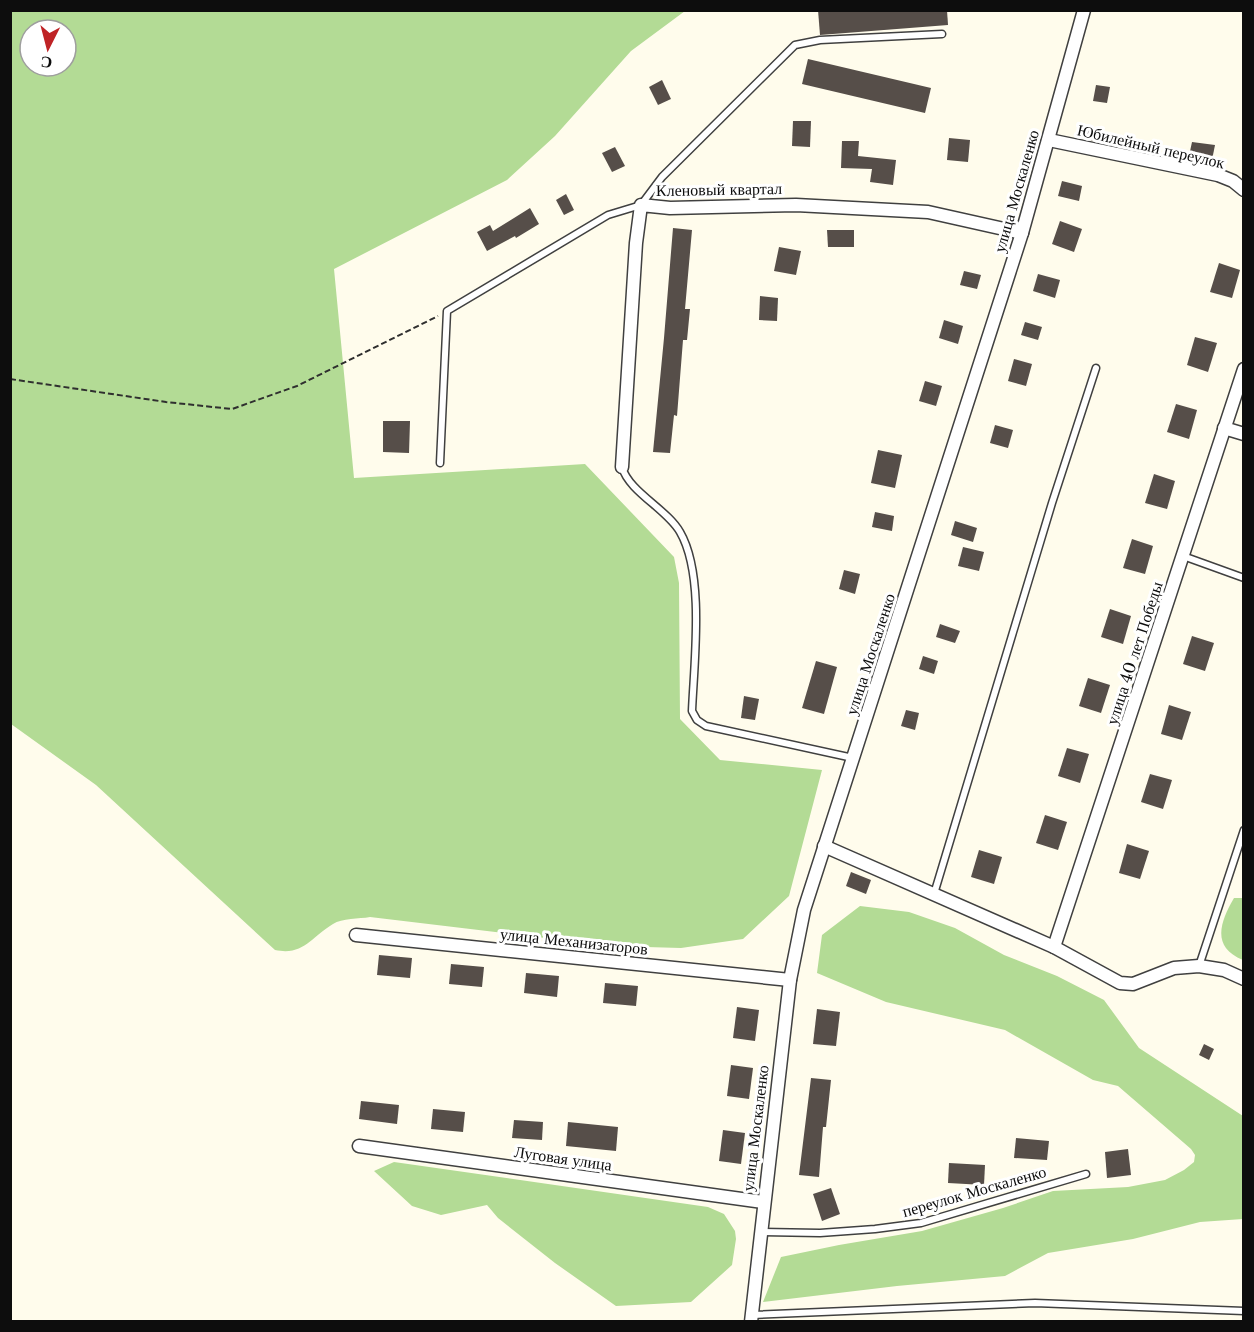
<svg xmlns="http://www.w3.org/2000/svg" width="1254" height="1332" font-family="'Libre Baskerville',serif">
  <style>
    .forest { fill: #b3db95; fill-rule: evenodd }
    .building { fill: #564e49 }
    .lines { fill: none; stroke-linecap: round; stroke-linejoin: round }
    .service-casing { stroke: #404040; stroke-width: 9 }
    .minor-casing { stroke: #404040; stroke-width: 15 }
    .path { stroke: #2f2f2f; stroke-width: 2; stroke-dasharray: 6 3; stroke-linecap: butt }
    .service { stroke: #fff; stroke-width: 6 }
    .minor { stroke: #fff; stroke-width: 12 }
    .labels { text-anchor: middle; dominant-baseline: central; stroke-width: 6; stroke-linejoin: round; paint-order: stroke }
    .street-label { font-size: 16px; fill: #0d0d0d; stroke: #fff }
  </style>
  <rect width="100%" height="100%" fill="#fffcec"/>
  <!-- forest -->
  <g class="forest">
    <path d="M 11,10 L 685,11 L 631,51 L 555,136 L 507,180 L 334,269 L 354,478 L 585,464 L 674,557 L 679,583 L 680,719 L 720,760 L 822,770 L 789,896 L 743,939 L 681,948 L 611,946 L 370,917 C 359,919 342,918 333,924 C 311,937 304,956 275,950 L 96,785 L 11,724 ZM 30,30 L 66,30 L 66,66 L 30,66 Z"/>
    <path d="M 1234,898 L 1243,898 L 1243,960 C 1211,947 1220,922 1234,898 Z"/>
    <path d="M 860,906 L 909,912 L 955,928 L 1004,955 L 1057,976 L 1104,1000 L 1139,1048 L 1243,1116 L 1243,1219 L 1200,1222 L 1133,1239 L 1048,1253 L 1005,1276 L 897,1286 L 763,1302 L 781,1257 L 839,1245 L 922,1231 L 1003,1208 L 1053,1191 L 1128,1187 L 1165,1180 L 1184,1170 L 1194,1162 L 1195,1155 L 1191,1149 L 1118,1086 L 1093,1080 L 1005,1030 L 886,1002 L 817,973 L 822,935 Z"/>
    <path d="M 394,1162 L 708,1207 L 724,1214 L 735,1231 L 736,1239 L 732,1265 L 691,1302 L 616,1306 L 555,1263 L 498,1218 L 487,1205 L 441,1215 L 412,1206 L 374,1171 Z"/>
  </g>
  <!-- building -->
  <g class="building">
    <path d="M 818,10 L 947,10 L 948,25 L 820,35 Z"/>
    <path d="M 808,59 L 931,88 L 925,113 L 802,84 Z"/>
    <path d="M 662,80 L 671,99 L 658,105 L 649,87 Z"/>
    <path d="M 1096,85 L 1110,87 L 1107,103 L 1093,101 Z"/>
    <path d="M 793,121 L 811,121 L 810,147 L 792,146 Z"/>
    <path d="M 1090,126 L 1104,135 L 1100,142 L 1090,140 L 1083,135 Z"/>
    <path d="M 949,138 L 970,140 L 968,162 L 947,160 Z"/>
    <path d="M 842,141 L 859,141 L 858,156 L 896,160 L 893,185 L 870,182 L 872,169 L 841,168 Z"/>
    <path d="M 1192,142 L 1215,145 L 1212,160 L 1189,156 Z"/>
    <path d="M 615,147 L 625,166 L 612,172 L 602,153 Z"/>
    <path d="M 1062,181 L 1082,186 L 1079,201 L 1058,196 Z"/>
    <path d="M 566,194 L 574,210 L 564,215 L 556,200 Z"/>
    <path d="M 530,208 L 539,224 L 516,238 L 515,236 L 487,251 L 477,232 L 490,225 L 493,231 Z"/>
    <path d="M 1060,221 L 1082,229 L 1074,252 L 1052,244 Z"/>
    <path d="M 673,228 L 692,230 L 685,309 L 690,309 L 687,340 L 683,340 L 677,416 L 674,415 L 670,453 L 653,452 L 664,338 Z"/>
    <path d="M 827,230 L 854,230 L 854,247 L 828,247 Z"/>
    <path d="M 779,247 L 801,251 L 796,275 L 774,271 Z"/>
    <path d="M 1219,263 L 1240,270 L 1232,298 L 1210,292 Z"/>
    <path d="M 964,271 L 981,275 L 977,289 L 960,285 Z"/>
    <path d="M 1038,274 L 1060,280 L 1055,298 L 1033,291 Z"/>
    <path d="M 760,296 L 778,298 L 777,321 L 759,320 Z"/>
    <path d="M 944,320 L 963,326 L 958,344 L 939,338 Z"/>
    <path d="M 1025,322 L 1042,327 L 1038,340 L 1021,335 Z"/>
    <path d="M 1195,337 L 1217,343 L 1208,372 L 1187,365 Z"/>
    <path d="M 1014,359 L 1032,364 L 1026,386 L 1008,381 Z"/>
    <path d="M 925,381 L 942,386 L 936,406 L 919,401 Z"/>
    <path d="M 1176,404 L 1197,410 L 1189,439 L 1167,432 Z"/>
    <path d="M 383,421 L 410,421 L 409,453 L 383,452 Z"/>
    <path d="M 995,425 L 1013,430 L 1008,448 L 990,443 Z"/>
    <path d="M 878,450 L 902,455 L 895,488 L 871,483 Z"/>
    <path d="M 1154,474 L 1175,481 L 1167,509 L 1145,503 Z"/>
    <path d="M 875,512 L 894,516 L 892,531 L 872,527 Z"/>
    <path d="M 955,521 L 977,528 L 973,542 L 951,535 Z"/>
    <path d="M 1132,539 L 1153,546 L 1145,574 L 1123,568 Z"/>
    <path d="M 963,547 L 984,552 L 979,571 L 958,566 Z"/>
    <path d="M 844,570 L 860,574 L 855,594 L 839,589 Z"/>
    <path d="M 1110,609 L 1131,616 L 1123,644 L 1101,637 Z"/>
    <path d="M 940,624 L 960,631 L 955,643 L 936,637 Z"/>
    <path d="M 1192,636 L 1214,643 L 1205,671 L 1183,664 Z"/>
    <path d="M 923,656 L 938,661 L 934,674 L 919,669 Z"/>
    <path d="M 816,661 L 837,667 L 824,714 L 802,708 Z"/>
    <path d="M 1088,678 L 1110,685 L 1101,713 L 1079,706 Z"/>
    <path d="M 744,696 L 759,699 L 755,720 L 741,718 Z"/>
    <path d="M 1169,705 L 1191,712 L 1182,740 L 1161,734 Z"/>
    <path d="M 906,710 L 919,713 L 915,730 L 901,726 Z"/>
    <path d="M 1067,748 L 1089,754 L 1080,783 L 1058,776 Z"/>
    <path d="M 1150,774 L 1172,780 L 1163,809 L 1141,802 Z"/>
    <path d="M 1045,815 L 1067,822 L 1058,850 L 1036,843 Z"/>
    <path d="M 1127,844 L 1149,851 L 1140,879 L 1119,873 Z"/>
    <path d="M 979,850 L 1002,857 L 994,884 L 971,877 Z"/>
    <path d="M 851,872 L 871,880 L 866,894 L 846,886 Z"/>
    <path d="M 379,955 L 412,958 L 410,978 L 377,975 Z"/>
    <path d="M 451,964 L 484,967 L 482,987 L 449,984 Z"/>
    <path d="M 526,973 L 559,976 L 557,997 L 524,993 Z"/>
    <path d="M 605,983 L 638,986 L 636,1006 L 603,1003 Z"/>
    <path d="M 737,1007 L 759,1010 L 755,1041 L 733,1038 Z"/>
    <path d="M 817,1009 L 840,1012 L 836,1046 L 813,1044 Z"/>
    <path d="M 1204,1044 L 1214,1049 L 1209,1060 L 1199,1055 Z"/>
    <path d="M 731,1065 L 753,1068 L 749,1099 L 727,1096 Z"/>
    <path d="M 811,1078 L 831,1080 L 826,1127 L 823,1127 L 819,1177 L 799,1175 Z"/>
    <path d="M 361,1101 L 399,1105 L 397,1124 L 359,1119 Z"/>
    <path d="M 433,1109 L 465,1112 L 463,1132 L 431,1129 Z"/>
    <path d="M 514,1120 L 543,1122 L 542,1140 L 512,1138 Z"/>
    <path d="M 568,1122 L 618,1127 L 616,1151 L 566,1146 Z"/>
    <path d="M 723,1130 L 745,1133 L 741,1164 L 719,1161 Z"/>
    <path d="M 1016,1138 L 1049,1141 L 1047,1160 L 1014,1158 Z"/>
    <path d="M 1128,1149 L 1131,1175 L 1107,1178 L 1105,1152 Z"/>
    <path d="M 949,1163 L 985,1165 L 984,1185 L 948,1183 Z"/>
    <path d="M 831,1188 L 840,1214 L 822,1221 L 813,1194 Z"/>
  </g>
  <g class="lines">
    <!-- service casing -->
    <g class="service-casing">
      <g id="service">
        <path d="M 440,463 L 447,311 L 608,215 L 641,205 L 662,177 L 795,45 L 820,40 L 942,34"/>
        <path d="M 622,467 C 629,492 667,509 680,532 C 705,575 694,662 692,711 L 697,720 L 706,726 L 853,758"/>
        <path d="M 1183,556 L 1244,578"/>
        <path d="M 934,894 L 1052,503 L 1096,368"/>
        <path d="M 1199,966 L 1244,830"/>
        <path d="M 761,1232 L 820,1233 L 875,1229 L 921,1223 L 1086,1174"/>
        <path d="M 752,1315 L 1035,1303 L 1244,1311"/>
      </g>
    </g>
    <!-- minor casing -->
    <g class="minor-casing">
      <g id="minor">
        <path d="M 1049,140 L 1218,175 L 1233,181 L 1244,190"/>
        <path d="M 1224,428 L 1244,434"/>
        <path d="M 622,467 L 636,243 L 641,205 L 670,208 L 796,205 L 928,212 L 1022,233"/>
        <path d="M 824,846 L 1054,947 L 1120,983 L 1133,984 L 1174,968 L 1199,966 L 1224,970 L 1244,979"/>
        <path d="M 356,935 L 790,980"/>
        <path d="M 1054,947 L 1244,369"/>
        <path d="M 359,1146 L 763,1202"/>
        <path d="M 751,1322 L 790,980 L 804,910 L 1022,233 L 1084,10"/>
      </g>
    </g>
    <!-- path -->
    <path class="path" d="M 10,379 L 166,402 L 232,409 L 297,386 L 438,316"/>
    <!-- service -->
    <use href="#service" class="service"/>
    <!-- minor -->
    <use href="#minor" class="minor"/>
  </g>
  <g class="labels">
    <!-- street labels -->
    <g class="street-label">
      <text transform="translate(1151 146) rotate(13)">Юбилейный переулок</text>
      <text transform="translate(719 189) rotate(-1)">Кленовый квартал</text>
      <text transform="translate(1016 191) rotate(-74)">улица Москаленко</text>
      <text transform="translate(1134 653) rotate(-72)">улица 40 лет Победы</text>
      <text transform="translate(870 654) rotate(-72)">улица Москаленко</text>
      <text transform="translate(574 941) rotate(6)">улица Механизаторов</text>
      <text transform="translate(755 1128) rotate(-83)">улица Москаленко</text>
      <text transform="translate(563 1158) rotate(8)">Луговая улица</text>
      <text transform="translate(974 1191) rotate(-16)">переулок Москаленко</text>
    </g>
  </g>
  <!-- border -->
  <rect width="1254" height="1332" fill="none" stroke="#0d0d0d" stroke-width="24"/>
  <!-- north arrow -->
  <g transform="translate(48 48) rotate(186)"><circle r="28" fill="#ffffff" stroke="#9e9e9e" stroke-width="1.5"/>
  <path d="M0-4.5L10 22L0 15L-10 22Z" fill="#bf2326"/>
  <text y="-9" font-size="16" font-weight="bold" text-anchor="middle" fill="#0d0d0d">С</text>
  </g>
</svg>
